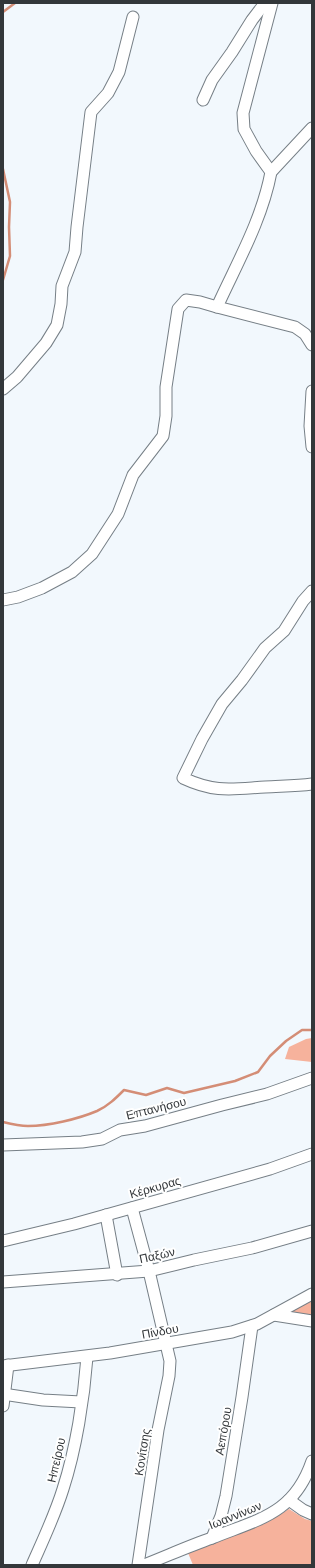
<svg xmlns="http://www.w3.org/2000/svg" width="315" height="1568" font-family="Montserrat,sans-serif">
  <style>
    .green { fill: #f6b29c }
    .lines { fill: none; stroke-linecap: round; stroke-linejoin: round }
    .stream { stroke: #d48d76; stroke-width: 2.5 }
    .minor-casing { stroke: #767f86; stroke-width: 13 }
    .minor { stroke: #fff; stroke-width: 11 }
    .labels { text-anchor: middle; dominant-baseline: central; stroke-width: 4; stroke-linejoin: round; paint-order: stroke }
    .street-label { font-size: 12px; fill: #33373a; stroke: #fff }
  </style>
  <rect width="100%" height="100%" fill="#f2f8fd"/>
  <!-- green -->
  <g class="green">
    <path d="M 312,1038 L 312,1062 L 285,1059 L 289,1047 L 306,1039 Z"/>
    <path d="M 312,1298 L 312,1318 L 287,1313 Z"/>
    <path d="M 289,1509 L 305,1519 L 312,1521 L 312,1565 L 193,1565 L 188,1553 L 268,1522 Z"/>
  </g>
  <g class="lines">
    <!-- stream -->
    <g class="stream">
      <path d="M 3,12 L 15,3"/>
      <path d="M 3,169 L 10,202 L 9,227 L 10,256 L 3,280"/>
      <path d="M 3,1122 C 11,1124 20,1126 28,1126 C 49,1126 78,1119 97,1111 C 108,1106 116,1098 124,1090 L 146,1095 L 167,1088 L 184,1093 L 235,1081 L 258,1072 L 270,1056 L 286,1041 L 302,1030 L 312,1030"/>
    </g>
    <!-- minor casing -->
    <g class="minor-casing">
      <g id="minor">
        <path d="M 272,3 L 243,113 L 244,129 L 256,151 L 271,172 C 262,220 237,263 217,307 L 295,327 L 305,334 L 312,345"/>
        <path d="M 203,100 L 212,80 L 232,52 L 252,20 L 265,3"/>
        <path d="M 271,172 L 312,128"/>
        <path d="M 3,389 L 17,377 L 46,343 L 57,325 L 61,304 L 62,286 L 75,252 L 77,227 L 91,112 L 108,93 L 119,72 L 133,17"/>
        <path d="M 312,391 L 310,426 L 312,447"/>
        <path d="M 312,591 L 303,601 L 284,631 L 265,648 L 242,680 L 222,704 L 202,739 L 183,778 C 215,793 232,789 265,787 C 281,786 296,786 312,784"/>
        <path d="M 3,600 L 18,597 L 42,588 L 72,572 L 92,554 L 118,514 L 133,475 L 163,436 L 166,416 L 166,387 L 178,309 L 186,300 L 200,302 L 217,307"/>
        <path d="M 3,1145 L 82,1142 L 102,1139 L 120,1130 L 145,1126 L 222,1105 L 267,1094 L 312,1078"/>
        <path d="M 132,1208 L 149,1271 L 170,1361 L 169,1376 L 158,1430 L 138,1565"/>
        <path d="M 106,1215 L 117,1275"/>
        <path d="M 3,1241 L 74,1224 L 270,1169 L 312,1154"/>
        <path d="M 3,1282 L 149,1271 L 194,1260 L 252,1248 L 312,1231"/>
        <path d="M 274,1315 L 312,1321"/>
        <path d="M 3,1366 L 110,1353 L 232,1332 L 257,1324 L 312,1294"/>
        <path d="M 3,1394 L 43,1400 L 81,1402"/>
        <path d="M 3,1406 L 8,1365"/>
        <path d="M 289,1500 L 303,1510 L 312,1514"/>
        <path d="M 212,1538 L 221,1516 L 226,1496 L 242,1397 L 252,1326"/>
        <path d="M 32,1565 C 43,1540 55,1515 63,1489 C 76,1449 84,1398 87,1357"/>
        <path d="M 144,1565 C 167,1556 189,1546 212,1538 C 259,1519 294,1514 312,1461"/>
      </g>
    </g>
    <!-- minor -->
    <use href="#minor" class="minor"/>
  </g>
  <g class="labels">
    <!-- street labels -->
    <g class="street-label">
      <text transform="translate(156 1108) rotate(-14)">Επτανήσου</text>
      <text transform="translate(155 1187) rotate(-16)">Κέρκυρας</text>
      <text transform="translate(157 1255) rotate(-12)">Παξών</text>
      <text transform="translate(160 1331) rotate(-10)">Πίνδου</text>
      <text transform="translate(223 1431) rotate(-80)">Αεπόρου</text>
      <text transform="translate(142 1452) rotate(-81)">Κονίτσης</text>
      <text transform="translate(56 1460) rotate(-77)">Ηπείρου</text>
      <text transform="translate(235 1515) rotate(-22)">Ιωαννίνων</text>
    </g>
  </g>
  <!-- border -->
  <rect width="315" height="1568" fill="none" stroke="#33373a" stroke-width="8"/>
</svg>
